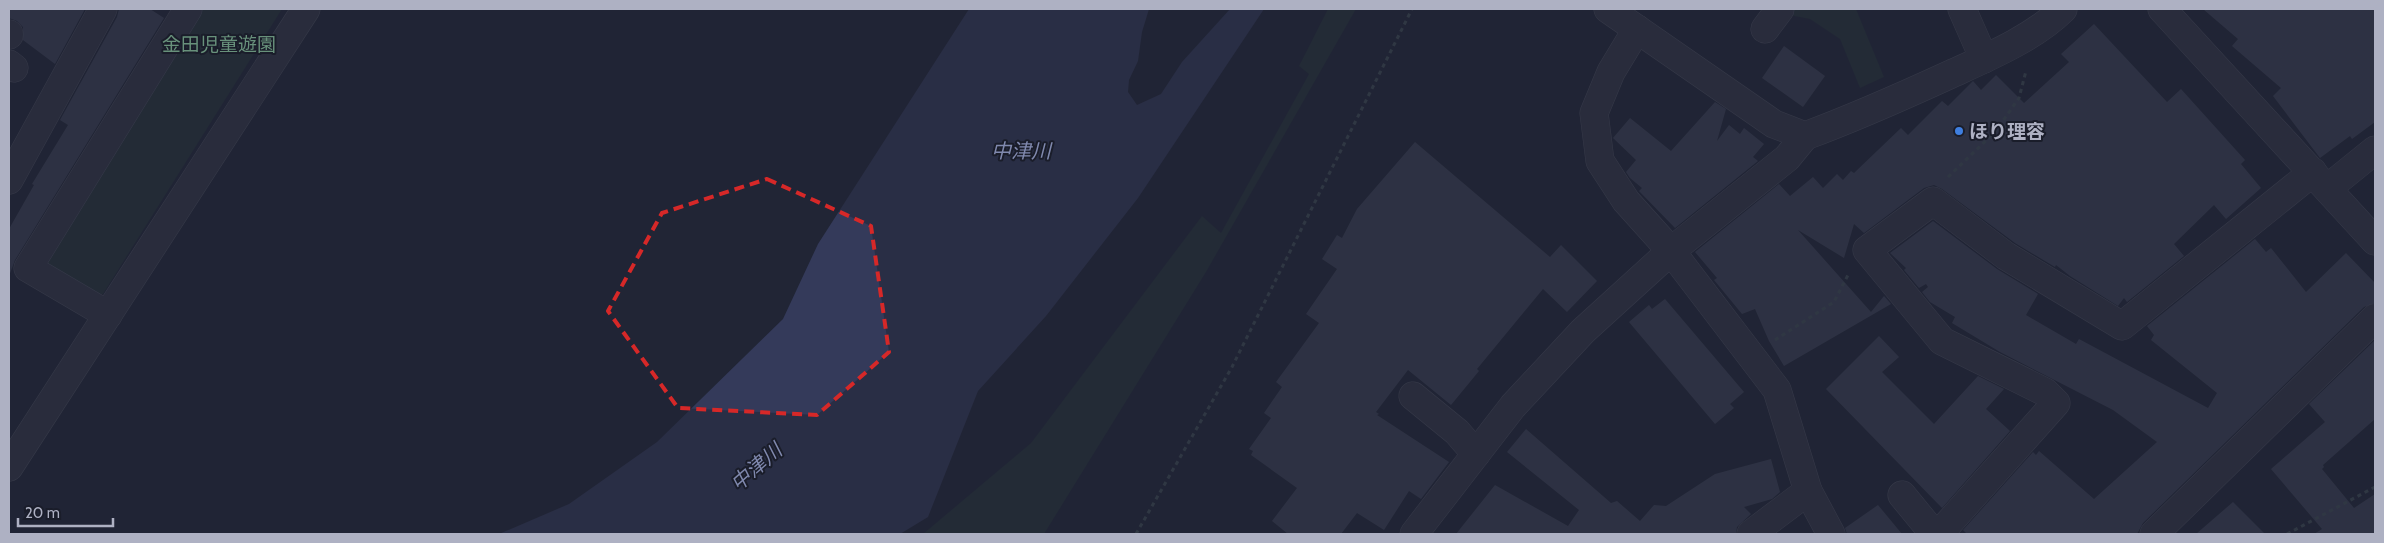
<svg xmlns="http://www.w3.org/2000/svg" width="2384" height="543" font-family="Cabin,'Noto Sans JP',sans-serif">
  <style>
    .green { fill: #263339 }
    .water { fill: #343a5a }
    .building { fill: #3d4256 }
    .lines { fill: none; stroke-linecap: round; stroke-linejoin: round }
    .minor-casing { stroke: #4f5261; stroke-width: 29 }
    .path { stroke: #424f56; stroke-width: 3; stroke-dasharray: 4 4; stroke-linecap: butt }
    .minor { stroke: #343746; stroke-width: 28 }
    .marked { fill: none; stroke: #d62828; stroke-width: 4; stroke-dasharray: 10 6; stroke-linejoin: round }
    .shop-dot { fill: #3f7fe0; stroke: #1a1d2a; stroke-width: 2 }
    .labels { text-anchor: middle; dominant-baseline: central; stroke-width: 4; stroke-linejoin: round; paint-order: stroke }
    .park-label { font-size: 19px; fill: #68917b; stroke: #1a1d2a }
    .poi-label { font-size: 19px; font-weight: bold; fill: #aeb1c3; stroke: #1a1d2a; text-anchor: start }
    .water-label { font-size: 20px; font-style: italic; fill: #8089ae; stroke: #1a1d2a }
  </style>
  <rect width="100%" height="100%" fill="#212535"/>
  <!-- green -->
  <g class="green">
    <path d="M 200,9 L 282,9 L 103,294 L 90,296 L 48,272 L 46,260 Z"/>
    <path d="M 1328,9 L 1356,9 L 1206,272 L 1044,534 L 923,534 L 1031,443 L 1202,216 L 1221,233 L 1309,74 L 1299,66 Z"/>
    <path d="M 1790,9 L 1856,9 L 1884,77 L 1860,88 L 1840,39 L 1810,19 L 1789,15 Z"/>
  </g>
  <!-- water -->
  <path class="water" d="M 969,9 L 1149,9 L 1142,32 L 1138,61 L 1129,80 L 1128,92 L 1137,105 L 1161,94 L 1182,62 L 1230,9 L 1264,9 L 1138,198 L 1046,316 L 978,391 L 928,517 L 900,534 L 499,534 L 569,504 L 657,442 L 783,319 L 818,244 Z"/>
  <!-- building -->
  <g class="building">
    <path d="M 9,9 L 85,9 L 55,64 L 23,40 L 23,27 L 17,21 L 9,18 Z"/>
    <path d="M 119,9 L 150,9 L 164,18 L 15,260 L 9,276 L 9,229 L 34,185 L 32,184 L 68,125 L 60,120 L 117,17 Z"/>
    <path d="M 2203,9 L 2375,9 L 2375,122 L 2352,139 L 2350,136 L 2320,158 L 2273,96 L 2281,88 L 2232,46 L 2238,39 Z"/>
    <path d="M 2094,24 L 2167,102 L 2181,89 L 2245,160 L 2241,164 L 2261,188 L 2226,219 L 2214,205 L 2174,244 L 2184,256 L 2127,302 L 2124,298 L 2118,306 L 2070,276 L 2056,265 L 2055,267 L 2015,243 L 1942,189 L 1934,185 L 1924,188 L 1864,233 L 1854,224 L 1844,258 L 1798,230 L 1871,312 L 1884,296 L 1891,304 L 1784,366 L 1769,341 L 1755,309 L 1742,314 L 1714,280 L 1717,278 L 1695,252 L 1779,184 L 1790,196 L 1813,177 L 1823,188 L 1837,174 L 1843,180 L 1851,171 L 1854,173 L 1901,128 L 1908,135 L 1942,101 L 1948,106 L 1973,81 L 1981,90 L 1996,75 L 2024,103 L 2069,62 L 2061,54 Z"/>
    <path d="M 1784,46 L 1825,76 L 1803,107 L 1762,78 Z"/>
    <path d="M 1715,102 L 1726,109 L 1717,141 L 1729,125 L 1740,134 L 1744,128 L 1764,144 L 1753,157 L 1758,161 L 1675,228 L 1639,191 L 1642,188 L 1630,178 L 1626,172 L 1636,160 L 1613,138 L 1630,118 L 1671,151 Z"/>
    <path d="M 1415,142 L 1550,257 L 1561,245 L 1597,281 L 1567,312 L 1543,289 L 1477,369 L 1479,371 L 1451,405 L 1408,370 L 1376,412 L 1379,414 L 1377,415 L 1449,462 L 1421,499 L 1409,491 L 1384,530 L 1357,513 L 1341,534 L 1288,534 L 1272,521 L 1297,488 L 1251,455 L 1253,451 L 1249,449 L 1271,418 L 1264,413 L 1282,387 L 1276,382 L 1319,323 L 1306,314 L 1337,269 L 1322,259 L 1337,235 L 1342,238 L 1357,209 Z"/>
    <path d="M 1933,221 L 1997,269 L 2038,294 L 2026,315 L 2076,344 L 2079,339 L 2208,408 L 2217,393 L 2151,340 L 2154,335 L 2147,326 L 2255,239 L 2266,252 L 2271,248 L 2306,292 L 2346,253 L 2375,283 L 2375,303 L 2364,307 L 2143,523 L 2137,534 L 1967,534 L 1963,530 L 2033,452 L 2036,455 L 2039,451 L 2094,499 L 2157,442 L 2113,410 L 2000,352 L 1952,323 L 1955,317 L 1930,302 L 1922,292 L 1928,287 L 1926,284 L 1919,288 L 1904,270 L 1906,268 L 1890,253 Z"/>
    <path d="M 1665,299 L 1744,392 L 1730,404 L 1734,408 L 1715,424 L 1629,322 L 1649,305 L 1652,309 Z"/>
    <path d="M 1879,336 L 1899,357 L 1882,372 L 1934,424 L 1978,376 L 2004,389 L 1986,409 L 2010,431 L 1942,508 L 1826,389 Z"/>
    <path d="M 2375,340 L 2375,419 L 2323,465 L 2324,467 L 2322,469 L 2354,508 L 2375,494 L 2375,534 L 2314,534 L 2322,529 L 2271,469 L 2325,422 L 2309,404 Z"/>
    <path d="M 1526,429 L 1611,503 L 1617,501 L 1640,521 L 1654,505 L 1666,506 L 1715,474 L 1771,459 L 1780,492 L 1772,499 L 1744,507 L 1751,514 L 1737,527 L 1736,534 L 1456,534 L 1495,485 L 1568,526 L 1579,510 L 1507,452 Z"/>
    <path d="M 2233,502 L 2265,534 L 2196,534 Z"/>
    <path d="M 1878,505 L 1902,534 L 1847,534 L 1845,528 Z"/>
  </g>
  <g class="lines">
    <!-- minor casing -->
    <g class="minor-casing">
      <g id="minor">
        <path d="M 1608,9 L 1774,124 L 1805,136 C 1854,118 1901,97 1949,75 C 1986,58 2034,38 2063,9"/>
        <path d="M 1962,9 L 1984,59"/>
        <path d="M 2162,9 L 2375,241"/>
        <path d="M 1637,29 L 1611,72 L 1594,113 L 1600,161 L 1626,201 L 1671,251 L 1777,390 L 1808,491 L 1831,534"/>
        <path d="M 1765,29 L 1780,9"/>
        <path d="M 9,35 L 9,34"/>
        <path d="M 9,64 L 14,68"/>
        <path d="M 9,180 L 103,9"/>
        <path d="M 2328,188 L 2375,150"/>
        <path d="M 108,315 L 28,268 L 188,9"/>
        <path d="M 1413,396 L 1457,432 L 1476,454"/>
        <path d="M 9,467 L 306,9"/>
        <path d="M 1902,495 L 1934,534"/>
        <path d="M 1414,534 L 1513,406 L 1583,331 L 1671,251 L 1787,158 L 1805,136"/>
        <path d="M 1751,534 L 1808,491"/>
        <path d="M 1939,534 L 2056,403 L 2045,392 L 1942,341 L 1867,250 L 1933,201 L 2006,256 L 2122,326 L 2313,172"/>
        <path d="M 2154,534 L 2375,318"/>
      </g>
    </g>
    <!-- path -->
    <g class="path">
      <path d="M 1948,177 L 1995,132 L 2019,98 L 2026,71"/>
      <path d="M 1775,340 L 1834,302 L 1848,275"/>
      <path d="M 1136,534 L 1232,367 L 1412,9"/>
      <path d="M 2287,534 L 2375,487"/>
    </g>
    <!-- minor -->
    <use href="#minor" class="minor"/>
  </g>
  <!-- marked area -->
  <path d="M0 0H2384V543H0ZM 767,179 L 871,226 L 889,352 L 817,415 L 678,408 L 608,311 L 662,213 Z" fill="#212535" fill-opacity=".55" fill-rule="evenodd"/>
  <path class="marked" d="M 767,179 L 871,226 L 889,352 L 817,415 L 678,408 L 608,311 L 662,213 Z"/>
  <!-- markers -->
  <circle class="shop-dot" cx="1959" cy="131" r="5"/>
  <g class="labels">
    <!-- park labels -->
    <g class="park-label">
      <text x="219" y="44">金田児童遊園</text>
    </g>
    <!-- poi labels -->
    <g class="poi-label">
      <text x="1969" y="131">ほり理容</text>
    </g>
    <!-- water labels -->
    <g class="water-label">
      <text x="1021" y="151">中津川</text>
      <text transform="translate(756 467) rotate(-41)">中津川</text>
    </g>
  </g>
  <!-- border -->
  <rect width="2384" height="543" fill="none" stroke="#aeb1c3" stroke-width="20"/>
  <!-- scale -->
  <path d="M18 518v8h95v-8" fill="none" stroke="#aeb1c3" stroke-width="2.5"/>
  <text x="25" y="518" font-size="15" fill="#aeb1c3" stroke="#1a1d2a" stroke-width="4" paint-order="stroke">20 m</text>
</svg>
